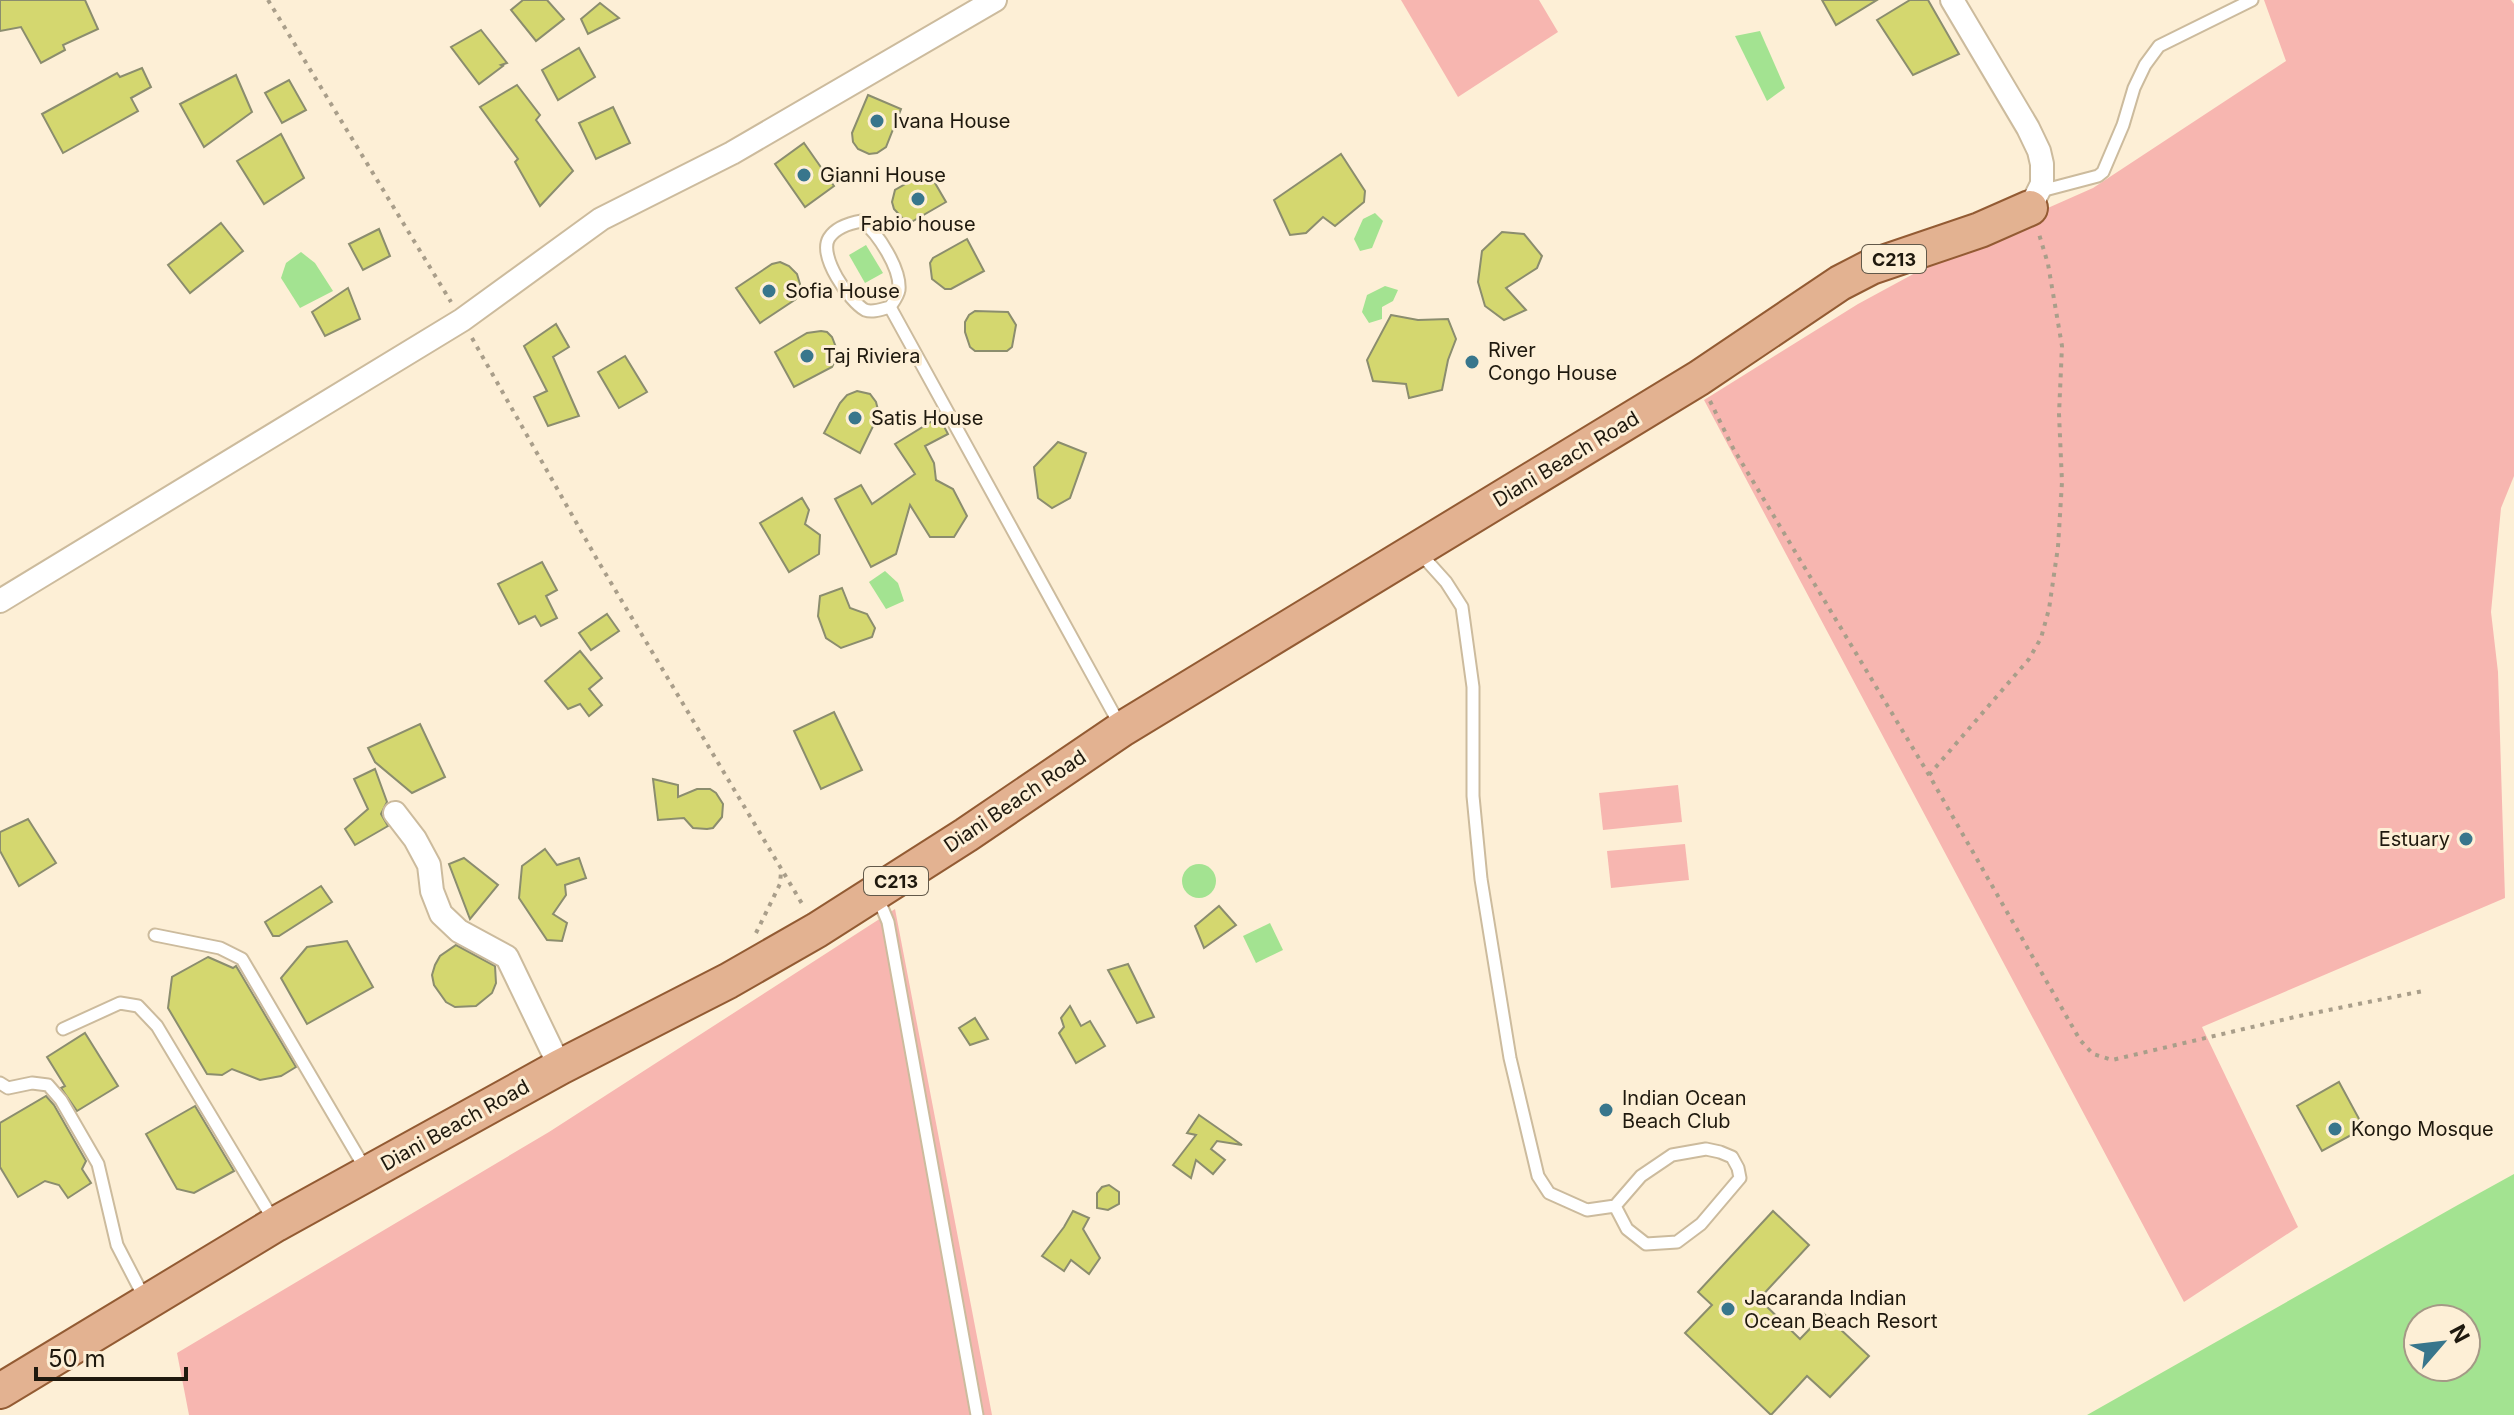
<svg xmlns="http://www.w3.org/2000/svg" width="2514" height="1415" font-family="Inter,sans-serif">
  <style>
    .green { fill: #f7b6b0 }
    .water { fill: #a3e391; fill-rule: evenodd }
    .building { fill: #d4d76f; stroke: #8b8d6e; stroke-width: 2 }
    .lines { fill: none; stroke-linecap: round; stroke-linejoin: round }
    .lane-casing { stroke: #ccbb9d; stroke-width: 15 }
    .street-casing { stroke: #ccbb9d; stroke-width: 26 }
    .primary-casing { stroke: #935b33; stroke-width: 38 }
    .path { stroke: #a99e8a; stroke-width: 4; stroke-dasharray: 4 6; stroke-linecap: butt }
    .lane { stroke: #fff; stroke-width: 11 }
    .street { stroke: #fff; stroke-width: 22 }
    .primary { stroke: #e3b291; stroke-width: 34 }
    .poi-dot { fill: #38768c; stroke: #fdefd6; stroke-width: 3 }
    .labels { text-anchor: middle; dominant-baseline: central; stroke-width: 6; stroke-linejoin: round; paint-order: stroke }
    .shield { fill: #fdefd6; stroke: #62594a; stroke-width: 2 }
    .shield-label { font-size: 18px; font-weight: bold; fill: #1f190e }
    .poi-label { font-size: 20px; fill: #1f190e; stroke: #fdefd6; text-anchor: start }
    .street-label { font-size: 20px; fill: #1f190e; stroke: #fdefd6 }
  </style>
  <rect width="100%" height="100%" fill="#fdefd6"/>
  <!-- green -->
  <g class="green">
    <path d="M 1401,0 L 1539,0 L 1558,32 L 1458,97 Z"/>
    <path d="M 2264,0 L 2511,0 L 2514,4 L 2514,476 L 2501,508 L 2491,612 L 2498,672 L 2505,898 L 2202,1027 L 2298,1227 L 2184,1302 L 1704,400 L 1858,304 L 1976,240 L 2093,188 L 2286,61 Z"/>
    <path d="M 1678,785 L 1682,822 L 1603,830 L 1599,793 Z"/>
    <path d="M 1685,844 L 1689,880 L 1611,888 L 1607,851 Z"/>
    <path d="M 895,909 L 992,1415 L 189,1415 L 177,1353 L 549,1132 Z"/>
  </g>
  <!-- water -->
  <g class="water">
    <path d="M 1760,31 L 1785,88 L 1767,101 L 1735,36 Z"/>
    <path d="M 1375,213 L 1383,221 L 1372,248 L 1360,251 L 1354,239 L 1363,219 Z"/>
    <path d="M 866,245 L 883,273 L 865,283 L 849,255 Z"/>
    <path d="M 301,252 L 315,263 L 333,291 L 300,308 L 281,278 L 286,263 Z"/>
    <path d="M 1385,286 L 1398,290 L 1393,301 L 1382,307 L 1382,319 L 1369,323 L 1362,312 L 1367,295 Z"/>
    <path d="M 885,571 L 898,583 L 904,601 L 886,609 L 869,582 Z"/>
    <circle cx="1199" cy="881" r="17"/>
    <path d="M 1270,923 L 1283,950 L 1256,963 L 1243,936 Z"/>
    <path d="M 2514,1174 L 2514,1415 L 2087,1415 L 2456,1206 ZM 2466,1319 L 2466,1367 L 2418,1367 L 2418,1319 Z"/>
  </g>
  <!-- building -->
  <g class="building">
    <path d="M 0,0 L 85,0 L 98,29 L 63,45 L 65,50 L 41,63 L 21,27 L 0,31 Z"/>
    <path d="M 523,0 L 547,0 L 564,19 L 536,41 L 511,10 Z"/>
    <path d="M 1822,0 L 1877,0 L 1836,25 Z"/>
    <path d="M 1910,0 L 1928,0 L 1959,54 L 1913,75 L 1877,20 Z"/>
    <path d="M 600,3 L 619,18 L 588,34 L 581,19 Z"/>
    <path d="M 481,30 L 507,63 L 501,65 L 503,66 L 479,84 L 451,47 Z"/>
    <path d="M 579,48 L 595,77 L 558,100 L 542,70 Z"/>
    <path d="M 142,68 L 151,87 L 131,98 L 138,111 L 63,153 L 42,114 L 117,73 L 120,77 Z"/>
    <path d="M 236,75 L 252,112 L 204,147 L 180,104 Z"/>
    <path d="M 289,80 L 306,110 L 282,123 L 265,93 Z"/>
    <path d="M 517,85 L 540,115 L 536,120 L 573,171 L 540,206 L 515,162 L 518,159 L 480,107 Z"/>
    <path d="M 868,95 L 901,109 L 886,147 L 877,153 L 869,154 L 858,149 L 853,142 L 852,133 Z"/>
    <path d="M 613,107 L 630,143 L 596,159 L 579,123 Z"/>
    <path d="M 281,134 L 304,178 L 264,204 L 237,161 Z"/>
    <path d="M 804,143 L 834,186 L 805,207 L 775,164 Z"/>
    <path d="M 1341,154 L 1365,191 L 1364,202 L 1335,226 L 1323,217 L 1306,233 L 1290,235 L 1274,200 Z"/>
    <path d="M 928,171 L 946,202 L 913,221 L 905,221 L 894,209 L 892,202 L 895,190 Z"/>
    <path d="M 221,223 L 243,251 L 190,293 L 168,265 Z"/>
    <path d="M 379,229 L 390,256 L 363,270 L 349,244 Z"/>
    <path d="M 1502,232 L 1524,234 L 1542,256 L 1537,268 L 1506,288 L 1526,310 L 1504,320 L 1485,306 L 1478,282 L 1482,251 Z"/>
    <path d="M 967,239 L 984,271 L 951,289 L 945,289 L 932,279 L 930,263 L 933,258 Z"/>
    <path d="M 780,262 L 789,266 L 797,274 L 800,284 L 799,294 L 796,299 L 760,323 L 736,288 L 772,264 Z"/>
    <path d="M 348,288 L 360,319 L 325,336 L 312,312 Z"/>
    <path d="M 975,311 L 1008,312 L 1016,325 L 1012,347 L 1007,351 L 975,351 L 970,347 L 965,332 L 965,322 L 969,315 Z"/>
    <path d="M 1391,315 L 1418,320 L 1448,319 L 1456,339 L 1448,360 L 1442,390 L 1409,398 L 1406,384 L 1373,381 L 1367,360 Z"/>
    <path d="M 556,324 L 569,347 L 553,357 L 579,416 L 548,426 L 534,397 L 547,391 L 524,346 Z"/>
    <path d="M 821,331 L 827,332 L 832,337 L 837,350 L 836,359 L 832,367 L 794,387 L 775,352 L 807,333 Z"/>
    <path d="M 625,356 L 647,392 L 619,408 L 598,372 Z"/>
    <path d="M 857,391 L 870,394 L 876,402 L 879,414 L 860,453 L 824,433 L 840,403 L 847,395 Z"/>
    <path d="M 939,417 L 948,434 L 925,446 L 934,463 L 936,480 L 953,489 L 967,516 L 954,537 L 930,537 L 910,505 L 896,554 L 871,567 L 835,499 L 861,485 L 872,504 L 915,474 L 895,444 Z"/>
    <path d="M 1058,442 L 1086,453 L 1070,498 L 1052,508 L 1038,498 L 1034,467 Z"/>
    <path d="M 802,498 L 809,510 L 805,524 L 820,535 L 819,554 L 789,572 L 760,523 Z"/>
    <path d="M 542,562 L 557,590 L 546,596 L 557,618 L 541,626 L 535,616 L 519,624 L 498,584 Z"/>
    <path d="M 842,588 L 850,608 L 867,614 L 875,628 L 872,637 L 841,648 L 826,638 L 818,616 L 820,596 Z"/>
    <path d="M 607,614 L 619,631 L 591,650 L 579,633 Z"/>
    <path d="M 580,651 L 602,678 L 589,689 L 602,705 L 589,716 L 580,704 L 568,709 L 545,681 Z"/>
    <path d="M 834,712 L 862,770 L 821,789 L 794,731 Z"/>
    <path d="M 420,724 L 445,777 L 412,793 L 375,762 L 368,748 Z"/>
    <path d="M 375,769 L 387,802 L 381,814 L 388,826 L 355,845 L 345,829 L 368,809 L 354,779 Z"/>
    <path d="M 653,779 L 678,785 L 678,797 L 697,789 L 710,789 L 716,793 L 723,804 L 722,817 L 713,828 L 707,829 L 693,828 L 684,818 L 658,820 Z"/>
    <path d="M 28,819 L 56,863 L 19,886 L 0,851 L 0,832 Z"/>
    <path d="M 545,849 L 557,865 L 579,858 L 586,878 L 565,885 L 566,895 L 553,914 L 567,923 L 562,941 L 547,940 L 519,898 L 522,866 Z"/>
    <path d="M 464,858 L 498,885 L 470,919 L 449,864 Z"/>
    <path d="M 321,886 L 332,902 L 279,936 L 273,936 L 265,922 Z"/>
    <path d="M 1219,906 L 1236,925 L 1204,948 L 1195,926 Z"/>
    <path d="M 347,941 L 373,987 L 307,1024 L 281,978 L 307,947 Z"/>
    <path d="M 456,945 L 495,966 L 496,983 L 492,993 L 476,1006 L 455,1007 L 446,1002 L 434,985 L 432,975 L 435,965 L 440,956 Z"/>
    <path d="M 208,957 L 233,968 L 236,966 L 296,1067 L 281,1076 L 260,1080 L 232,1069 L 222,1075 L 207,1074 L 168,1008 L 172,977 Z"/>
    <path d="M 1128,964 L 1154,1017 L 1137,1023 L 1108,970 Z"/>
    <path d="M 1070,1006 L 1081,1026 L 1090,1021 L 1105,1046 L 1076,1063 L 1059,1033 L 1064,1027 L 1061,1018 Z"/>
    <path d="M 975,1018 L 988,1039 L 970,1045 L 959,1028 Z"/>
    <path d="M 85,1033 L 118,1086 L 77,1111 L 61,1088 L 65,1086 L 47,1057 Z"/>
    <path d="M 2339,1082 L 2364,1128 L 2322,1151 L 2297,1106 Z"/>
    <path d="M 46,1096 L 54,1105 L 86,1161 L 82,1169 L 91,1183 L 68,1198 L 59,1185 L 45,1181 L 18,1197 L 0,1167 L 0,1123 Z"/>
    <path d="M 195,1106 L 234,1171 L 194,1193 L 177,1189 L 146,1134 Z"/>
    <path d="M 1199,1115 L 1242,1145 L 1217,1141 L 1211,1149 L 1225,1160 L 1213,1174 L 1196,1160 L 1191,1178 L 1173,1165 L 1196,1135 L 1187,1133 Z"/>
    <path d="M 1109,1185 L 1119,1192 L 1119,1204 L 1108,1210 L 1097,1208 L 1097,1193 L 1102,1187 Z"/>
    <path d="M 1073,1211 L 1089,1218 L 1083,1229 L 1100,1258 L 1089,1274 L 1071,1260 L 1064,1271 L 1042,1256 L 1064,1227 Z"/>
    <path d="M 1773,1211 L 1809,1245 L 1759,1299 L 1800,1339 L 1824,1314 L 1869,1356 L 1830,1397 L 1807,1376 L 1771,1415 L 1685,1333 L 1712,1305 L 1698,1292 Z"/>
  </g>
  <g class="lines">
    <!-- lane casing -->
    <g class="lane-casing">
      <g id="lane">
        <path d="M 2041,191 L 2098,176 L 2103,172 L 2123,125 L 2134,88 L 2145,65 L 2159,46 L 2252,0"/>
        <path d="M 862,221 C 878,233 901,269 899,290 C 898,296 894,301 890,307 C 882,309 873,313 865,310 C 849,301 818,256 829,238 C 836,227 850,223 862,221 Z"/>
        <path d="M 890,307 L 1121,727"/>
        <path d="M 1419,552 L 1446,582 L 1462,607 L 1473,687 L 1473,796 L 1481,879 L 1510,1058 L 1538,1176 L 1549,1193 L 1587,1210 L 1615,1206 L 1627,1229 L 1646,1244 L 1677,1242 L 1701,1224 L 1740,1178 L 1738,1168 L 1732,1157 L 1720,1152 L 1706,1149 L 1672,1155 L 1641,1176 L 1615,1206"/>
        <path d="M 878,898 L 888,922 L 977,1415"/>
        <path d="M 155,935 L 220,948 L 242,959 L 366,1170"/>
        <path d="M 63,1029 L 120,1003 L 138,1006 L 157,1026 L 274,1221"/>
        <path d="M 0,1083 L 8,1088 L 32,1083 L 48,1085 L 61,1100 L 98,1164 L 117,1245 L 145,1299"/>
      </g>
    </g>
    <!-- street casing -->
    <g class="street-casing">
      <g id="street">
        <path d="M 1952,0 L 2028,128 L 2039,151 L 2042,164 L 2042,184 L 2030,208"/>
        <path d="M 0,601 L 462,320 L 601,219 L 732,153 L 995,0"/>
        <path d="M 395,813 L 415,839 L 429,865 L 432,891 L 441,914 L 459,931 L 507,957 L 560,1067"/>
      </g>
    </g>
    <!-- primary casing -->
    <g class="primary-casing">
      <path id="primary" d="M 0,1391 L 276,1224 L 560,1067 L 728,981 L 817,930 L 966,835 L 1122,729 L 1699,378 L 1840,283 L 1871,267 L 1980,230 L 2030,208"/>
    </g>
    <!-- path -->
    <g class="path">
      <path d="M 268,0 L 451,302"/>
      <path d="M 472,338 L 598,561 L 804,907"/>
      <path d="M 1710,401 L 1733,448 L 1929,775 L 2080,1040 L 2093,1054 L 2112,1060 L 2299,1016 L 2423,991"/>
      <path d="M 1929,775 L 2029,659 L 2041,638 L 2049,609 L 2058,547 L 2062,482 L 2059,414 L 2062,346 L 2048,264 L 2039,234"/>
      <path d="M 756,933 L 780,884 L 781,872"/>
    </g>
    <!-- lane -->
    <use href="#lane" class="lane"/>
    <!-- street -->
    <use href="#street" class="street"/>
    <!-- primary -->
    <use href="#primary" class="primary"/>
  </g>
  <!-- markers -->
  <g class="poi-dot">
    <circle cx="877" cy="121" r="8"/>
    <circle cx="804" cy="175" r="8"/>
    <circle cx="918" cy="199" r="8"/>
    <circle cx="769" cy="291" r="8"/>
    <circle cx="807" cy="356" r="8"/>
    <circle cx="1472" cy="362" r="8"/>
    <circle cx="855" cy="418" r="8"/>
    <circle cx="2466" cy="839" r="8"/>
    <circle cx="1606" cy="1110" r="8"/>
    <circle cx="2335" cy="1129" r="8"/>
    <circle cx="1728" cy="1309" r="8"/>
  </g>
  <g class="labels">
    <!-- shield labels -->
    <g class="shield">
      <rect x="1862" y="245" width="64" height="28" rx="6"/>
      <rect x="864" y="867" width="64" height="28" rx="6"/>
    </g>
    <g class="shield-label">
      <text x="1894" y="259">C213</text>
      <text x="896" y="881">C213</text>
    </g>
    <!-- poi labels -->
    <g class="poi-label">
      <text x="893" y="121">Ivana House</text>
      <text x="820" y="175">Gianni House</text>
      <text x="918" y="224" text-anchor="middle">Fabio house</text>
      <text x="785" y="291">Sofia House</text>
      <text x="1488" y="350">River<tspan x="1488" dy="23">Congo House</tspan></text>
      <text x="823" y="356">Taj Riviera</text>
      <text x="871" y="418">Satis House</text>
      <text x="2450" y="839" text-anchor="end">Estuary</text>
      <text x="1622" y="1098">Indian Ocean<tspan x="1622" dy="23">Beach Club</tspan></text>
      <text x="2351" y="1129">Kongo Mosque</text>
      <text x="1744" y="1298">Jacaranda Indian<tspan x="1744" dy="23">Ocean Beach Resort</tspan></text>
    </g>
    <!-- street labels -->
    <g class="street-label">
      <text transform="translate(1566 459) rotate(-31)">Diani Beach Road</text>
      <text transform="translate(1015 801) rotate(-34)">Diani Beach Road</text>
      <text transform="translate(455 1125) rotate(-29)">Diani Beach Road</text>
    </g>
  </g>
  <!-- north arrow -->
  <g transform="translate(2442 1343) rotate(62)"><circle r="38" fill="#fdefd6" stroke="#a49986" stroke-width="2"/>
  <path d="M0-6L14 30L0 20L-14 30Z" fill="#38768c"/>
  <text y="-12" font-size="22" font-weight="bold" text-anchor="middle" fill="#1f190e">N</text>
  </g>
  <!-- scale -->
  <path d="M36 1367v12h150v-12" fill="none" stroke="#1f190e" stroke-width="4"/>
  <text x="48" y="1367" font-size="24" fill="#1f190e" stroke="#fdefd6" stroke-width="6" paint-order="stroke">50 m</text>
</svg>
